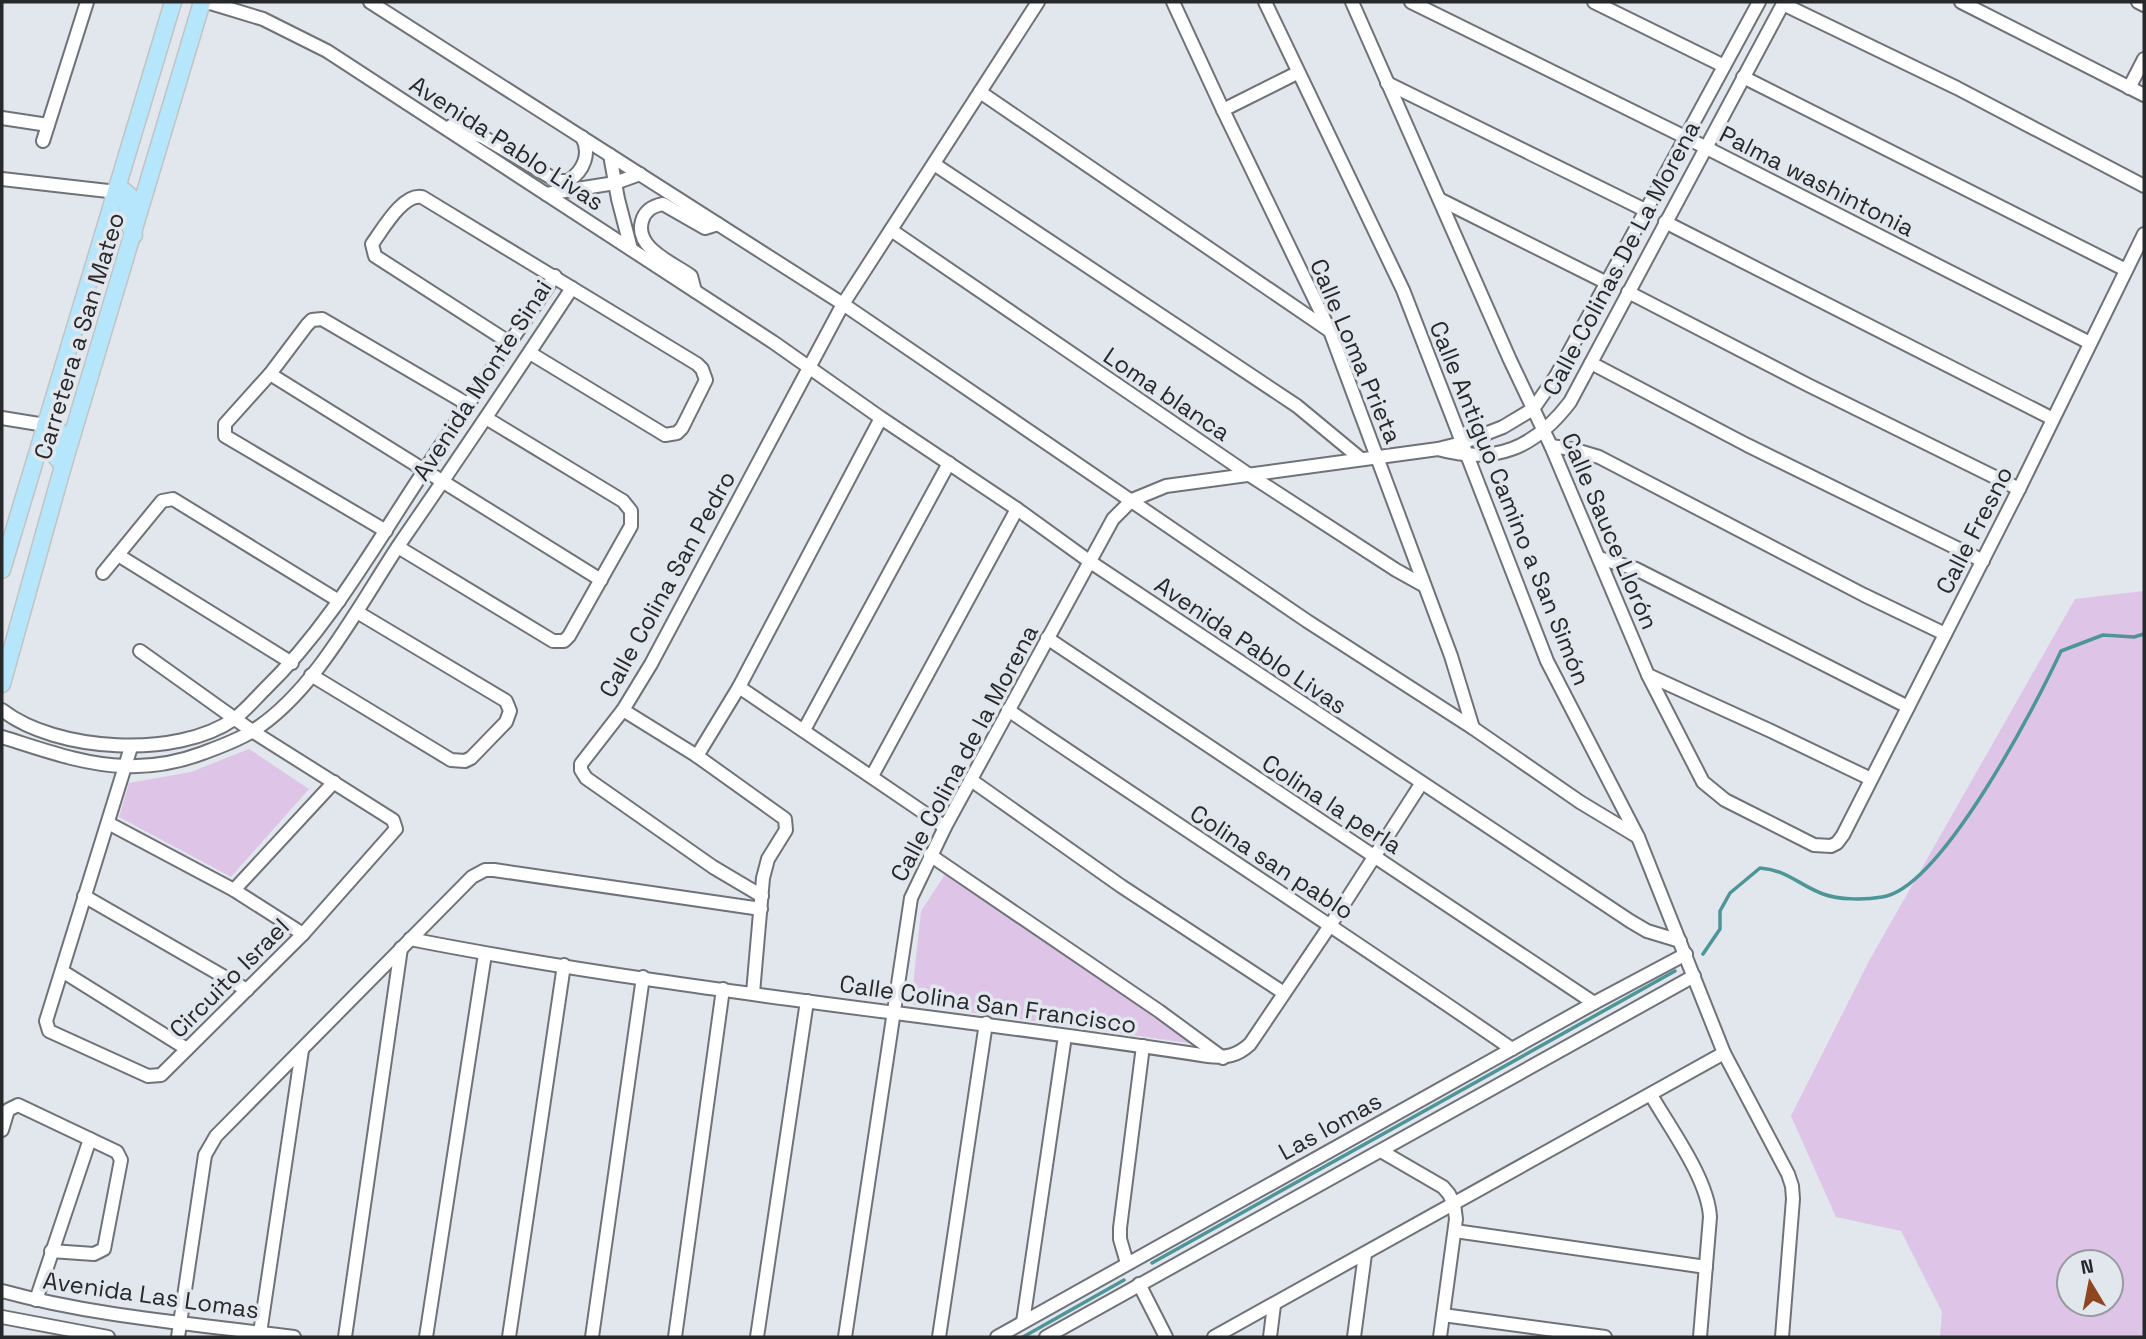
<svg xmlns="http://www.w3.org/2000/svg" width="2146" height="1339" font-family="'Space Grotesk',sans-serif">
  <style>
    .green { fill: #dec5e7; fill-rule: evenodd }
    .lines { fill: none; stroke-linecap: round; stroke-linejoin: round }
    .stream { stroke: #4e9597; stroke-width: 3.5 }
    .minor-casing { stroke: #6f7378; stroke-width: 16 }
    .major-casing { stroke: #c2c3c3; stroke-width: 19 }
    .minor { stroke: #fff; stroke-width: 12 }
    .major { stroke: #b5e6fb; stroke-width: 16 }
    .labels { text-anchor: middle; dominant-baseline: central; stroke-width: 7; stroke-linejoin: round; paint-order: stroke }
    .street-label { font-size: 24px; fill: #26282a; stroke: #e2e6ed }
  </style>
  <rect width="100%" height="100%" fill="#e2e6ed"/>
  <!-- green -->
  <g class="green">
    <path d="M 2144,591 L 2144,1337 L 1940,1337 L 1942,1312 L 1901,1231 L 1836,1217 L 1791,1116 L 1869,961 L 2075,599 ZM 2069,1262 L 2111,1262 L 2111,1304 L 2069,1304 Z"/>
    <path d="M 249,749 L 309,789 L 231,877 L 119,817 L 129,783 L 191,772 Z"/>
    <path d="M 946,873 L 1195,1044 L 911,1004 L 921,911 Z"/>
  </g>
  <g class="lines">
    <!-- stream -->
    <g class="stream">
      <path d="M 1703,954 L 1720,929 L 1720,911 L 1730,893 L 1760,868 C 1787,870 1799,885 1823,894 C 1839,900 1865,900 1882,897 C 1941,889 2036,705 2061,651 L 2103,635 L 2134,637 L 2144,634"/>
      <path d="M 1152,1263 L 1675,971"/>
      <path d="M 1023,1337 L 1124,1280"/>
    </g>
    <!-- minor casing -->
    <g class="minor-casing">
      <g id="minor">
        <path d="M 207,2 L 263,19 L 327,51 L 773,342 L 881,418 L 1017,509 L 1089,561 L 1630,921 L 1647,931 L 1680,941"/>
        <path d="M 370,2 L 843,304 L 1307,621 L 1473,728 L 1580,802 L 1638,837"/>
        <path d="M 1173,2 L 1223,110 L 1330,331 L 1451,656 L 1473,728"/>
        <path d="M 1265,2 L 1403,290 L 1547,661 L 1638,837 L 1724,1053 L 1788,1174 L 1792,1186 L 1793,1199 L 1782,1337"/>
        <path d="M 1352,2 L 1510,360 L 1551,446 L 1648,675 L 1703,782 L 1725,800 L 1814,845 L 1831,846 L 1837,843 L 1843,835 L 2019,489 L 2144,234"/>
        <path d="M 1411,2 L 1685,137 L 2090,343"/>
        <path d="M 1594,2 L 1724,66"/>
        <path d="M 1961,2 L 2144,95"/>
        <path d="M 2138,2 L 2144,5"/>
        <path d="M 1783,4 L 1957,88 L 2144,186"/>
        <path d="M 1743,77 L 2126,270"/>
        <path d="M 1387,83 L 1645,210"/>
        <path d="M 2129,88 L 2144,59"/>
        <path d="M 980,92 L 1330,331"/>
        <path d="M 1223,110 L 1297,73"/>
        <path d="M 2,118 L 48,125"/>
        <path d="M 451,126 L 483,137 L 557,181 L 568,181 C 584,171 591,153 582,137"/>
        <path d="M 43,141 L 87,2"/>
        <path d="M 610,155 L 618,199 L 631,249"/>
        <path d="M 934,164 L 1297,406 L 1361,459"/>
        <path d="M 2,179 L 117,192"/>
        <path d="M 546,194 L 615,183 L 640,174"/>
        <path d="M 1441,200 L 1605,282"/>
        <path d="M 1665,222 L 2053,419"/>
        <path d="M 891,230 L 1248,474 L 1396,570 L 1423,585"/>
        <path d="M 695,291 L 691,276 C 673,263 634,248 642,221 C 645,210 653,206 663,204 L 705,228 L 718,224"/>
        <path d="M 1628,292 L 1808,385 L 2019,489"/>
        <path d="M 510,343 L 375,256 L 372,244 C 383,229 403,193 422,197 L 697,364 L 702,369 L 706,380 L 682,428 L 677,433 L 665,435 L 530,353"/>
        <path d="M 1591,363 L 1747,445 L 1983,561"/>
        <path d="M 270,374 L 601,580"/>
        <path d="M 2,418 L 45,425"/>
        <path d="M 1551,446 L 1572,449 L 1599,457 L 1864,595 L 1945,634"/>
        <path d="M 1438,449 C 1495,465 1535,448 1570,402 L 1784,2"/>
        <path d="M 386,531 L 225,436 L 225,424 L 270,374 L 307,325 L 312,320 L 322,319 L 469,405"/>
        <path d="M 398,547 L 553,641 L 564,641 L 569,636 L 631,526 L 631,511 L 623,501 L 486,418"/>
        <path d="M 118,555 L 292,663"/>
        <path d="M 1599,558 L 1636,569 L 1908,707"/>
        <path d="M 103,573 L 162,501 L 173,499 L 339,601"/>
        <path d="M 1047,638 L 1594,1003"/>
        <path d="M 311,675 L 451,760 L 465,761 L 471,758 L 506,722 L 510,711 L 506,701 L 357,612"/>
        <path d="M 1648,675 L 1771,731 L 1871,779"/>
        <path d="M 739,687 L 945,827"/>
        <path d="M 2,710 C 56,752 177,759 234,719 C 245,711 255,699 265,689 C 330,626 374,546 424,471 C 467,405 511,341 555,276"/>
        <path d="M 623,710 L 697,756 L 785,819 L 786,830 L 768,859 L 763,878 L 753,993"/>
        <path d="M 1008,710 C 1176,824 1345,934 1512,1049"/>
        <path d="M 804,730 L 949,463"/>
        <path d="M 2,737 C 41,749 83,765 125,766 C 151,767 179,762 203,753 C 219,747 236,741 251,732 C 315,693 360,603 401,542 C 459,458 516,373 572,288"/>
        <path d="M 131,747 L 46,1021 L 49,1031 L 148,1076 L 161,1075 L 303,934 L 396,829 L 393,820 L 252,731 L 140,651"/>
        <path d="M 697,756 L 739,687 L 881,418"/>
        <path d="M 872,776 L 1017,509"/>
        <path d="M 971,780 L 1121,886 L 1284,993"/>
        <path d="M 108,823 L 234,890 L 303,934"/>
        <path d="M 930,855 L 1159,1011 L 1223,1058"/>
        <path d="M 234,890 L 334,782"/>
        <path d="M 84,896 L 247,990"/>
        <path d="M 762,896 L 713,867 L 586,778 L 581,770 L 581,764 L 623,710 L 651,664 L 843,304 L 1038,2"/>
        <path d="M 410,939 C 674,991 943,1015 1208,1056 C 1226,1058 1237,1056 1250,1044 L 1331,924 L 1421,784"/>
        <path d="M 62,971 L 187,1049"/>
        <path d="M 1651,1095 C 1670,1128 1708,1179 1710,1217 L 1700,1337"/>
        <path d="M 2,1130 L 8,1110 L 18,1105 L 117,1152 L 121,1160 L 104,1249 L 94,1254 L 51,1251"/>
        <path d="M 1381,1151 L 1443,1187 L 1449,1194 L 1454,1204 L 1456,1219 L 1440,1337"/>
        <path d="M 1455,1231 L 1706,1267"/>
        <path d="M 1127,1263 L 1120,1239 L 1120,1228 L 1143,1046"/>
        <path d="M 1139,1284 L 1166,1337"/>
        <path d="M 2,1291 C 97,1317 197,1324 294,1337"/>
        <path d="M 36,1300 L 90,1139"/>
        <path d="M 1443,1315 L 1605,1337"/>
        <path d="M 2,1317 L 108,1337"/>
        <path d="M 1023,1322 L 1065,1036"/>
        <path d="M 260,1333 L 302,1050"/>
        <path d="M 178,1337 L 205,1155 L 216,1136 L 472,877 L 485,870 L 494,870 L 761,909"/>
        <path d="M 345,1337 L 401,948"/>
        <path d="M 426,1337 L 485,954"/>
        <path d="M 509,1337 L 564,965"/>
        <path d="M 592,1337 L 643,977"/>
        <path d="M 675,1337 L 723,989"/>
        <path d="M 757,1337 L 807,1001"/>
        <path d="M 845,1337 L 911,898 L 945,827 L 1113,519 L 1132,500 L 1166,486 L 1438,449 L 1462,443 L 1503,427 L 1533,409 L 1556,376 L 1759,2"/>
        <path d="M 939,1337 L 986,1023"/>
        <path d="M 997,1337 L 1594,1003 L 1686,954"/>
        <path d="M 1046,1337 L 1694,976"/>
        <path d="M 1214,1337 L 1724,1053"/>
        <path d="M 1270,1337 L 1274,1305"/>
        <path d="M 1354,1337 L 1365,1254"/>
      </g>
    </g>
    <!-- major casing -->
    <g class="major-casing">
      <g id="major">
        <path d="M 117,192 L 123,190 L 130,196 L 126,217 L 134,235"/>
        <path d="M 45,425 L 55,426 L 59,431 L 54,454 L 63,466"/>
        <path d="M 2,570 L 173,2"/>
        <path d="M 2,684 L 63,466 L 202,2"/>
      </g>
    </g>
    <!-- minor -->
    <use href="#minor" class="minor"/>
    <!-- major -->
    <use href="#major" class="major"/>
  </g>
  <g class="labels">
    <!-- street labels -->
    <g class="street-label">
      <text transform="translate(507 143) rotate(33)">Avenida Pablo Livas</text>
      <text transform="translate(1817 181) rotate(27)">Palma washintonia</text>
      <text transform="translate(1621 258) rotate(-62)">Calle Colinas De La Morena</text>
      <text transform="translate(79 336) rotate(-73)">Carretera a San Mateo</text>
      <text transform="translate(1356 351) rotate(67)">Calle Loma Prieta</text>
      <text transform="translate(482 380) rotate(-57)">Avenida Monte Sinai</text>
      <text transform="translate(1167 394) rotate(34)">Loma blanca</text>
      <text transform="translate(1510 503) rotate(68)">Calle Antiguo Camino a San Simón</text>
      <text transform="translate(1974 530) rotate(-63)">Calle Fresno</text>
      <text transform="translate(1610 531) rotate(67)">Calle Sauce Llorón</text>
      <text transform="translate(667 584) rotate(-61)">Calle Colina San Pedro</text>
      <text transform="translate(1251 645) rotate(34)">Avenida Pablo Livas</text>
      <text transform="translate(964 753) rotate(-62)">Calle Colina de la Morena</text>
      <text transform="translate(1332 804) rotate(33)">Colina la perla</text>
      <text transform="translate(1272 862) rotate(33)">Colina san pablo</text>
      <text transform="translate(229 978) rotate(-45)">Circuito Israel</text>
      <text transform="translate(988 1004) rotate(8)">Calle Colina San Francisco</text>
      <text transform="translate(1330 1126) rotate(-29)">Las lomas</text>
      <text transform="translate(151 1295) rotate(8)">Avenida Las Lomas</text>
    </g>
  </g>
  <!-- border -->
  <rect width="2146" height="1339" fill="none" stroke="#26282a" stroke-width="7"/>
  <!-- north arrow -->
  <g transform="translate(2090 1283) rotate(350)"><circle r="33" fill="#e2e6ed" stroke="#979a9f" stroke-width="2"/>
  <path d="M0-5L12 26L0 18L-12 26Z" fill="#8c4620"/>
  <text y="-10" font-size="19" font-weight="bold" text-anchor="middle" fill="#26282a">N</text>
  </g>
</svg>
